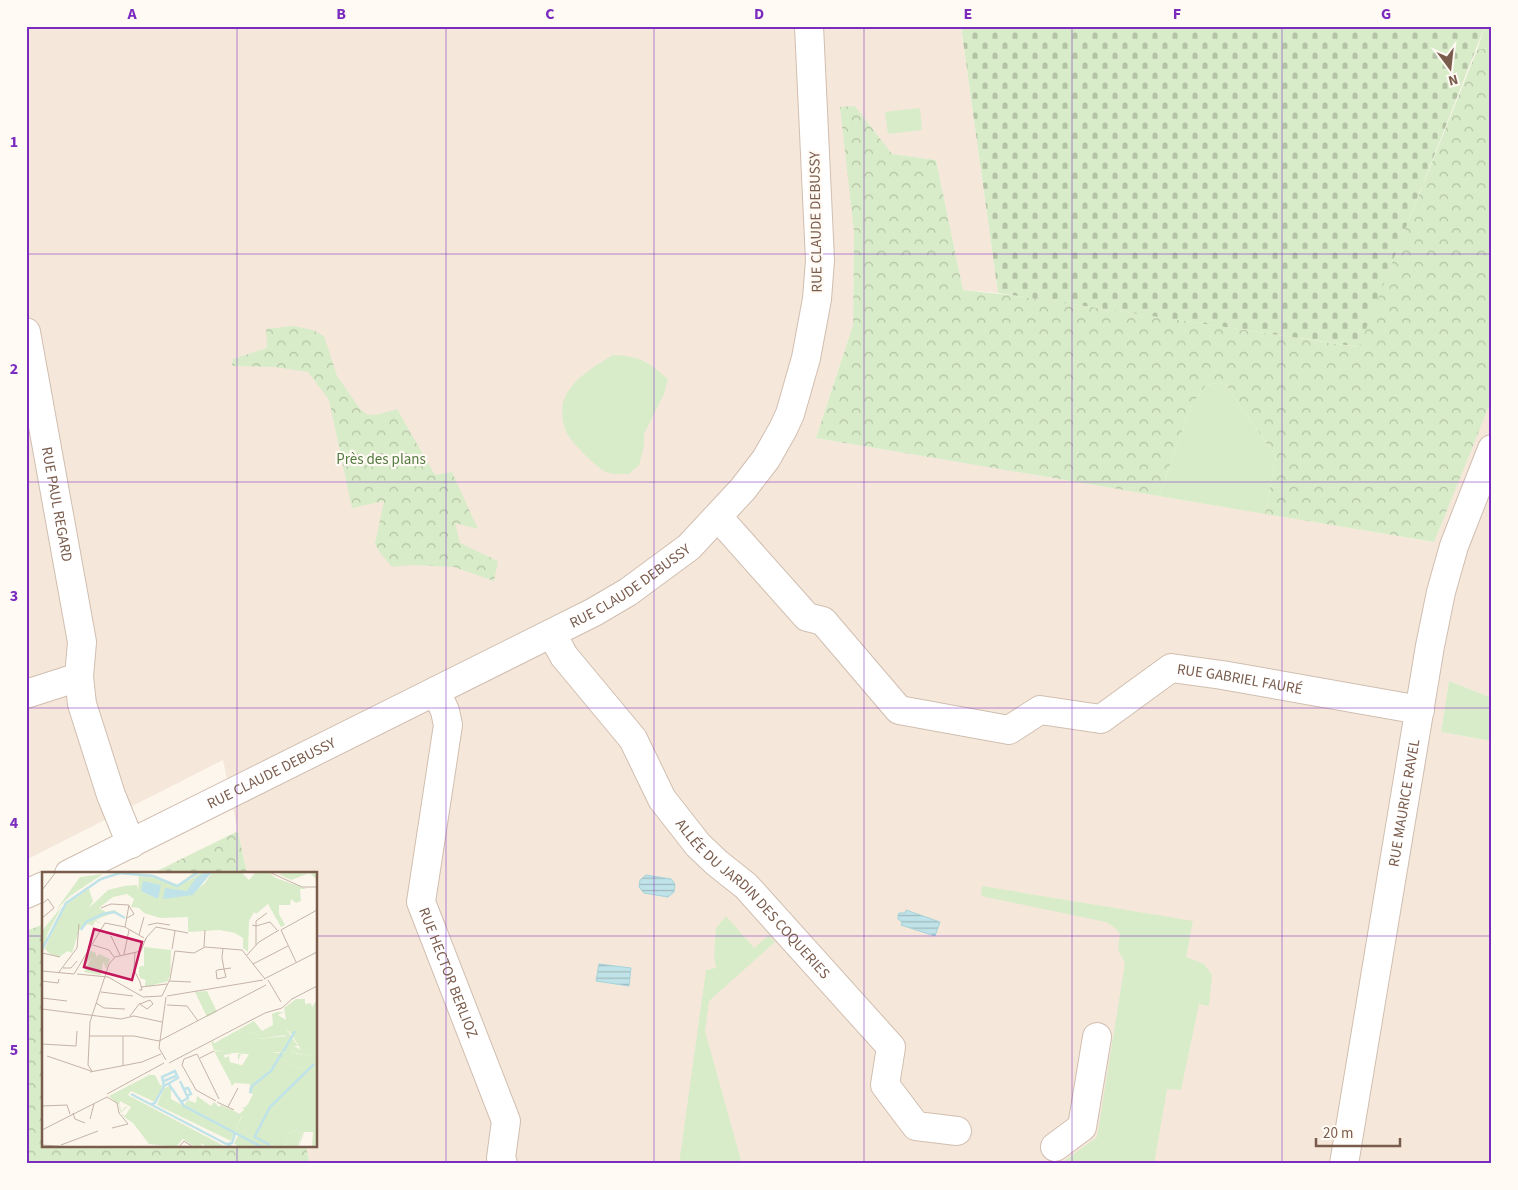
<svg xmlns="http://www.w3.org/2000/svg" width="1518" height="1190" font-family="'Source Sans 3',sans-serif">
  <style>
    .residential { fill: #f5e8da }
    .green { fill: #d8ecc9 }
    .forest { fill: url(#forest-crowns) }
    .cemetery { fill: url(#cemetery-stones) }
    .water { fill: url(#water-rules); stroke: #a5d3da }
    .lines { fill: none; stroke-linecap: round; stroke-linejoin: round }
    .minor-casing { stroke: #d1beb0; stroke-width: 30 }
    .minor { stroke: #fff; stroke-width: 28 }
    .grid { fill: none; stroke: #7b2cbf; stroke-width: 1; stroke-opacity: 0.55 }
    .labels { text-anchor: middle; dominant-baseline: central; stroke-width: 4.5; stroke-linejoin: round; paint-order: stroke }
    .street-label { font-size: 15px; fill: #7a5c4d; stroke: #fffaf3 }
    .park-label { font-size: 15px; fill: #537a41; stroke: #fffaf3 }
    .inset-river { fill: none; stroke: #bfe3e8; stroke-width: 2.5 }
    .inset-road { fill: none; stroke: #c5b3a7; stroke-width: 1 }
    .view { fill: #c2185b; fill-opacity: 0.15; stroke: #c2185b; stroke-width: 2.5 }
    .inset-edge { fill: none; stroke: #7a5c4d; stroke-width: 2.5 }
    .neatline { fill: none; stroke: #7b2cbf; stroke-width: 2 }
    .grid-label { font-size: 16px; text-anchor: middle; font-weight: bold; fill: #7b2cbf }
  </style>
  <defs>
    <pattern id="forest-crowns" width="20" height="18" patternUnits="userSpaceOnUse" patternTransform="scale(1.25)"><rect width="20" height="18" fill="#d8ecc9"/><path d="M2 6a3 3 0 1 1 6 0M12 15a3 3 0 1 1 6 0" fill="none" stroke="#b4c2a5"/></pattern>
    <pattern id="cemetery-stones" width="16" height="16" patternUnits="userSpaceOnUse" patternTransform="scale(1.25)"><rect width="16" height="16" fill="#d8ecc9"/><path d="M2 7V4a2 2 0 0 1 4 0v3zM10 15v-3a2 2 0 0 1 4 0v3z" fill="#b4c2a5"/></pattern>
    <pattern id="water-rules" width="6" height="5" patternUnits="userSpaceOnUse" patternTransform="scale(1.25)"><rect width="6" height="5" fill="#bfe3e8"/><path d="M0 2.5h6" fill="none" stroke="#a0bbbe"/></pattern>
  </defs>
  <rect width="100%" height="100%" fill="#fdf6ec"/>
  <!-- residential -->
  <path class="residential" d="M 26,26 L 961,26 L 998,293 L 963,290 L 936,160 L 892,154 L 855,106 L 853,325 L 816,438 L 1433,542 L 1492,399 L 1492,698 L 1449,681 L 1441,732 L 1492,741 L 1492,1164 L 310,1164 L 306,1146 L 316,1146 L 316,874 L 247,874 L 223,760 L 26,860 Z"/>
  <!-- green -->
  <g class="green">
    <path d="M 1485,26 L 1492,26 L 1492,47 L 1477,50 Z"/>
    <path d="M 920,108 L 922,130 L 888,134 L 885,112 Z"/>
    <path d="M 613,355 C 640,356 648,362 668,379 L 664,394 L 644,434 L 644,446 L 639,465 L 629,474 C 622,474 612,475 606,472 C 597,468 573,444 568,435 C 562,425 560,407 565,397 C 575,377 595,366 613,355 Z"/>
    <path d="M 1224,382 L 1276,457 L 1265,514 L 1159,496 L 1191,406 L 1206,385 Z"/>
    <path d="M 1449,681 L 1492,698 L 1492,741 L 1441,732 Z"/>
    <path d="M 982,886 L 1193,921 L 1186,957 L 1204,964 L 1212,975 L 1209,1006 L 1199,1004 L 1181,1090 L 1167,1089 L 1154,1164 L 1060,1164 L 1097,1137 L 1125,963 L 1118,950 L 1120,934 L 1115,928 L 1106,922 L 981,896 Z"/>
    <path d="M 726,916 L 754,948 L 769,935 L 775,942 L 709,1001 L 705,1031 L 742,1164 L 679,1164 L 706,970 L 716,968 L 714,955 L 716,928 Z"/>
  </g>
  <!-- forest -->
  <g class="forest">
    <path d="M 1492,47 L 1492,399 L 1434,542 L 1265,514 L 1276,457 L 1224,382 L 1206,385 L 1191,406 L 1159,496 L 816,438 L 853,325 L 854,231 L 840,107 L 855,106 L 892,154 L 936,160 L 963,290 L 1026,297 L 1358,347 L 1477,50 Z"/>
    <path d="M 293,326 L 313,330 L 324,336 L 337,376 L 360,409 L 368,415 L 380,414 L 397,409 L 435,475 L 452,472 L 478,529 L 455,523 L 460,543 L 498,561 L 494,581 L 454,567 L 410,565 L 392,567 L 381,554 L 375,544 L 384,501 L 352,508 L 329,400 L 308,372 L 275,367 L 232,366 L 233,359 L 267,348 L 266,329 Z"/>
    <path d="M 238,831 L 247,874 L 151,874 Z"/>
    <path d="M 44,924 L 44,1146 L 306,1146 L 310,1164 L 26,1164 L 26,931 Z"/>
  </g>
  <!-- cemetery -->
  <path class="cemetery" d="M 961,26 L 1485,26 L 1359,347 L 998,293 Z"/>
  <!-- water -->
  <g class="water">
    <path d="M 646,875 L 671,879 L 675,884 L 674,892 L 668,897 L 644,893 L 639,887 L 640,880 Z"/>
    <path d="M 906,910 L 940,922 L 935,936 L 901,925 L 902,922 L 898,919 L 898,915 L 899,913 L 905,913 Z"/>
    <path d="M 599,964 L 631,968 L 629,986 L 596,981 Z"/>
  </g>
  <g class="lines">
    <!-- minor casing -->
    <g class="minor-casing">
      <g id="minor">
        <path id="s1" d="M 26,332 L 82,642 L 79,677 L 82,704 L 111,795 L 131,844"/>
        <path id="s2" d="M 718,517 L 807,617 L 823,621 L 899,710 L 1009,730 L 1040,710 L 1101,719 L 1171,668 L 1222,675 L 1420,710"/>
        <path id="s3" d="M 552,634 L 564,656 L 633,739 L 662,799 L 698,845 L 717,863 L 746,886 L 891,1047 L 885,1085 L 916,1126 L 957,1131"/>
        <path id="s4" d="M 436,691 L 445,711 L 448,725 L 421,902 L 506,1121 L 501,1158 L 503,1164"/>
        <path d="M 26,694 L 79,677"/>
        <path id="s5" d="M 69,874 L 594,612 L 628,592 L 689,547 L 743,489 L 766,459 L 783,429 L 790,414 L 806,358 L 817,299 L 820,260 L 809,26"/>
        <path d="M 26,894 L 44,886"/>
        <path d="M 1055,1147 L 1082,1127 L 1097,1037"/>
        <path id="s6" d="M 1344,1164 L 1430,646 L 1441,592 L 1454,546 L 1492,449"/>
      </g>
    </g>
    <!-- minor -->
    <use href="#minor" class="minor"/>
  </g>
  <!-- grid -->
  <path class="grid" d="M 237,26 L 237,874M 446,26 L 446,1164M 654,26 L 654,1164M 864,26 L 864,1164M 1072,26 L 1072,1164M 1282,26 L 1282,1164M 26,254 L 1492,254M 26,482 L 1492,482M 26,708 L 1492,708M 26,936 L 44,936M 316,936 L 1492,936M 237,1146 L 237,1164"/>
  <g class="labels">
    <!-- street labels -->
    <g class="street-label">
      <text transform="translate(816 222) rotate(-91)">RUE CLAUDE DEBUSSY</text>
      <text stroke="none"><textPath href="#s1" startOffset="175">RUE PAUL REGARD</textPath></text>
      <text stroke="none"><textPath href="#s5" startOffset="631">RUE CLAUDE DEBUSSY</textPath></text>
      <text stroke="none"><textPath href="#s2" startOffset="634">RUE GABRIEL FAURÉ</textPath></text>
      <text stroke="none"><textPath href="#s5" startOffset="226">RUE CLAUDE DEBUSSY</textPath></text>
      <text stroke="none"><textPath href="#s6" startOffset="366">RUE MAURICE RAVEL</textPath></text>
      <text stroke="none"><textPath href="#s3" startOffset="335">ALLÉE DU JARDIN DES COQUERIES</textPath></text>
      <text stroke="none"><textPath href="#s4" startOffset="291">RUE HECTOR BERLIOZ</textPath></text>
    </g>
    <!-- park labels -->
    <g class="park-label">
      <text x="381" y="459">Près des plans</text>
    </g>
  </g>
  <!-- overview -->
  <g transform="translate(42 872)">
    <rect width="275" height="275" fill="#fdf6ec"/>
    <path d="M 160,0 L 170,0 L 144,27 L 115,27 L 96,19 L 97,4 L 115,6 L 137,15 ZM 61,2 L 28,24 L 14,38 L 38,5 ZM 47,17 L 51,29 L 46,37 L 51,32 L 57,34 L 59,39 L 40,52 L 64,43 L 54,48 L 60,52 L 53,49 L 51,54 L 46,52 L 37,58 L 30,81 L 26,79 L 17,85 L 8,82 L 3,77 L 17,42 L 26,30 ZM 20,34 L 5,63 L 3,76 L 0,77 L 0,59 ZM 102,75 L 129,78 L 128,104 L 124,110 L 103,114 L 104,108 L 98,106 L 97,95 L 102,94 ZM 165,119 L 175,140 L 165,145 L 153,120 ZM 213,160 L 216,167 L 245,164 L 240,180 L 261,183 L 249,179 L 252,174 L 271,184 L 262,182 L 271,188 L 275,208 L 267,194 L 263,199 L 241,188 L 238,180 L 190,181 L 172,178 L 169,170 L 172,169 L 172,174 L 195,175 L 200,163 ZM 172,179 L 187,180 L 190,182 L 182,183 L 183,186 L 187,184 L 188,190 L 202,194 L 190,213 ZM 107,203 L 113,203 L 118,213 L 121,213 L 113,230 L 89,219 L 86,223 L 184,275 L 165,275 L 159,271 L 160,275 L 153,275 L 141,267 L 134,275 L 107,272 L 91,251 L 82,245 L 78,239 L 77,234 L 78,233 L 79,240 L 84,234 L 85,235 L 79,241 L 83,244 L 89,235 L 78,229 L 77,233 L 67,224 ZM 129,214 L 129,227 L 192,261 L 189,269 L 115,233 L 122,216 ZM 155,224 L 169,234 L 172,230 L 177,235 L 179,233 L 200,243 L 194,256 L 234,275 L 222,275 L 142,233 L 146,228 L 154,231 ZM 254,259 L 260,260 L 256,275 L 242,275 L 246,262 ZM 196,264 L 200,265 L 218,275 L 196,275 L 192,271 Z" fill="#d8ecc9"/>
    <path d="M 160,0 L 150,4 L 142,15 L 135,15 L 115,6 L 101,4 L 113,4 L 136,13 L 151,1 ZM 170,0 L 199,0 L 207,8 L 214,0 L 226,0 L 234,6 L 265,17 L 258,17 L 259,29 L 254,31 L 249,27 L 248,33 L 237,33 L 237,42 L 243,53 L 239,55 L 226,32 L 214,42 L 212,40 L 207,49 L 206,80 L 201,76 L 201,66 L 193,61 L 178,58 L 146,60 L 146,45 L 118,46 L 102,41 L 97,36 L 89,35 L 92,27 L 85,22 L 71,25 L 54,38 L 51,33 L 50,41 L 50,34 L 45,38 L 66,18 L 82,14 L 95,13 L 96,19 L 115,27 L 143,27 L 163,11 ZM 246,0 L 275,0 L 275,8 L 268,1 L 249,8 L 236,2 ZM 59,37 L 64,40 L 72,38 L 84,46 L 72,41 L 40,52 ZM 102,76 L 107,78 L 105,104 L 116,108 L 111,114 L 103,114 L 104,108 L 97,104 L 97,95 L 102,94 ZM 49,79 L 54,81 L 54,85 L 57,82 L 68,87 L 64,97 L 62,91 L 50,86 L 40,94 ZM 126,92 L 129,93 L 126,109 L 118,110 L 117,95 ZM 254,127 L 263,127 L 263,132 L 269,131 L 270,135 L 275,128 L 275,275 L 270,275 L 271,260 L 262,260 L 257,275 L 260,260 L 254,259 L 246,262 L 242,275 L 234,275 L 194,256 L 200,244 L 193,243 L 192,239 L 197,242 L 202,238 L 200,234 L 202,236 L 206,232 L 211,222 L 207,221 L 208,212 L 193,211 L 190,214 L 172,180 L 189,212 L 207,182 L 199,182 L 196,189 L 196,182 L 211,179 L 240,181 L 241,188 L 263,199 L 271,189 L 262,182 L 271,184 L 259,178 L 250,163 L 242,154 L 256,174 L 252,174 L 249,179 L 261,184 L 240,180 L 244,163 L 216,167 L 213,160 L 200,163 L 196,175 L 173,175 L 171,172 L 212,149 L 220,159 L 231,153 L 230,142 L 235,140 L 242,140 L 236,143 L 244,148 L 242,136 Z" fill="#d8ecc9"/>
    <path d="M 50,85 L 61,90 L 59,103 L 42,100 Z" fill="#d8ecc9"/>
    <path d="M 164,0 L 170,0 L 151,23 L 121,27 L 123,16 L 145,19 L 154,6 ZM 101,9 L 119,13 L 116,27 L 99,19 Z" fill="#bfe3e8"/>
    <path class="inset-river" d="M 39,58 L 44,50 L 61,42 L 72,40 L 83,46M 0,78 L 24,31 L 59,7 L 78,1 L 111,4 L 135,14 L 157,0M 241,180 L 253,159M 122,209 L 136,203M 138,209 L 146,226 L 139,230M 126,211 L 142,234 L 220,275M 142,217 L 146,216 L 149,222 L 145,224M 208,221 L 210,214 L 229,199 L 240,181M 89,222 L 190,275M 109,232 L 113,231 L 122,214 L 120,205 L 133,199 L 136,206 L 122,214M 213,265 L 228,273M 212,266 L 228,235 L 272,192M 185,272 L 190,271 L 193,261"/>
    <path class="inset-road" d="M 227,0 L 260,15 L 275,15M 0,18 L 14,0M 59,36 L 69,32 L 87,33 L 83,55M 0,46 L 12,36 L 6,27 L 1,31M 85,46 L 92,42 L 87,34M 106,53 L 115,51 L 128,53M 210,53 L 214,54 L 214,49 L 225,41M 97,63 L 102,45M 69,64 L 78,83M 104,66 L 114,55 L 146,61M 51,73 L 67,78 L 72,85M 214,73 L 214,54 L 228,50 L 235,58M 162,75 L 163,58M 181,76 L 180,85 L 180,86 L 182,97 L 184,105 L 175,107 L 174,99 L 175,98 L 189,96M 130,77 L 133,59M 133,79 L 152,81 L 163,75 L 200,78 L 223,107M 93,80 L 92,98 L 98,110 L 100,118 L 97,118M 0,81 L 18,85M 82,82 L 87,58M 205,83 L 217,70 L 237,58M 254,90 L 239,58 L 275,38M 211,92 L 246,74M 21,96 L 29,96 L 35,89M 0,99 L 32,102M 17,100 L 35,76 L 37,52M 32,102 L 63,51 L 83,55 L 102,66M 35,102 L 66,105 L 101,125 L 120,124M 222,107 L 275,80M 226,108 L 239,130M 0,109 L 16,111 L 17,107M 127,109 L 149,110M 99,115 L 125,112M 59,120 L 91,124M 120,124 L 128,107 L 133,79M 125,124 L 221,108M 124,125 L 117,176 L 124,188M 0,126 L 25,129M 250,127 L 275,114M 108,128 L 111,132 L 105,137 L 98,132 ZM 54,131 L 62,136 L 83,137M 125,133 L 145,134 L 156,149M 0,137 L 79,147 L 92,144 L 120,150M 88,144 L 98,131M 47,164 L 92,164 L 117,169M 81,164 L 81,194M 117,169 L 224,113M 0,172 L 34,174 L 35,159M 155,182 L 142,187 L 140,193 L 154,218 L 174,229M 155,182 L 177,227M 5,184 L 49,199M 158,186 L 172,179M 127,191 L 223,141 L 240,136 L 251,126M 50,199 L 46,193 L 48,150 L 67,92 L 73,85 L 99,79 L 104,66 L 103,69M 48,200 L 100,190 L 119,182M 65,222 L 122,191M 65,225 L 75,231 L 77,241 L 86,252 L 70,256M 175,230 L 192,238M 0,234 L 25,233 L 28,242M 186,235 L 196,216M 31,241 L 33,247 L 43,251M 48,247 L 52,232M 0,258 L 65,225M 0,273 L 29,275M 19,273 L 56,259M 137,275 L 142,269 L 151,275"/>
    <path class="view" d="M 52,57 L 100,70 L 90,108 L 42,95 Z"/>
    <rect width="275" height="275" class="inset-edge"/>
  </g>
  <!-- border -->
  <rect width="1518" height="1190" fill="none" stroke="#fffaf3" stroke-width="55"/>
  <!-- north arrow -->
  <g transform="translate(1450 68) rotate(165)" stroke="#fffaf3" stroke-width="4" paint-order="stroke">
  <path d="M0-4L9 19L0 12L-9 19Z" fill="#7a5c4d"/>
  <text y="-8" font-size="14" font-weight="bold" text-anchor="middle" fill="#7a5c4d">N</text>
  </g>
  <!-- scale -->
  <path d="M1316 1138v8h84v-8" fill="none" stroke="#7a5c4d" stroke-width="2.5"/>
  <text x="1323" y="1138" font-size="15" fill="#7a5c4d" stroke="#fffaf3" stroke-width="4" paint-order="stroke">20 m</text>
  <rect x="28" y="28" width="1462" height="1134" class="neatline"/>
  <g class="grid-label">
    <text x="132" y="19">A</text>
    <text x="341" y="19">B</text>
    <text x="550" y="19">C</text>
    <text x="759" y="19">D</text>
    <text x="968" y="19">E</text>
    <text x="1177" y="19">F</text>
    <text x="1386" y="19">G</text>
    <text x="14" y="147">1</text>
    <text x="14" y="374">2</text>
    <text x="14" y="601">3</text>
    <text x="14" y="828">4</text>
    <text x="14" y="1055">5</text>
  </g>
</svg>
